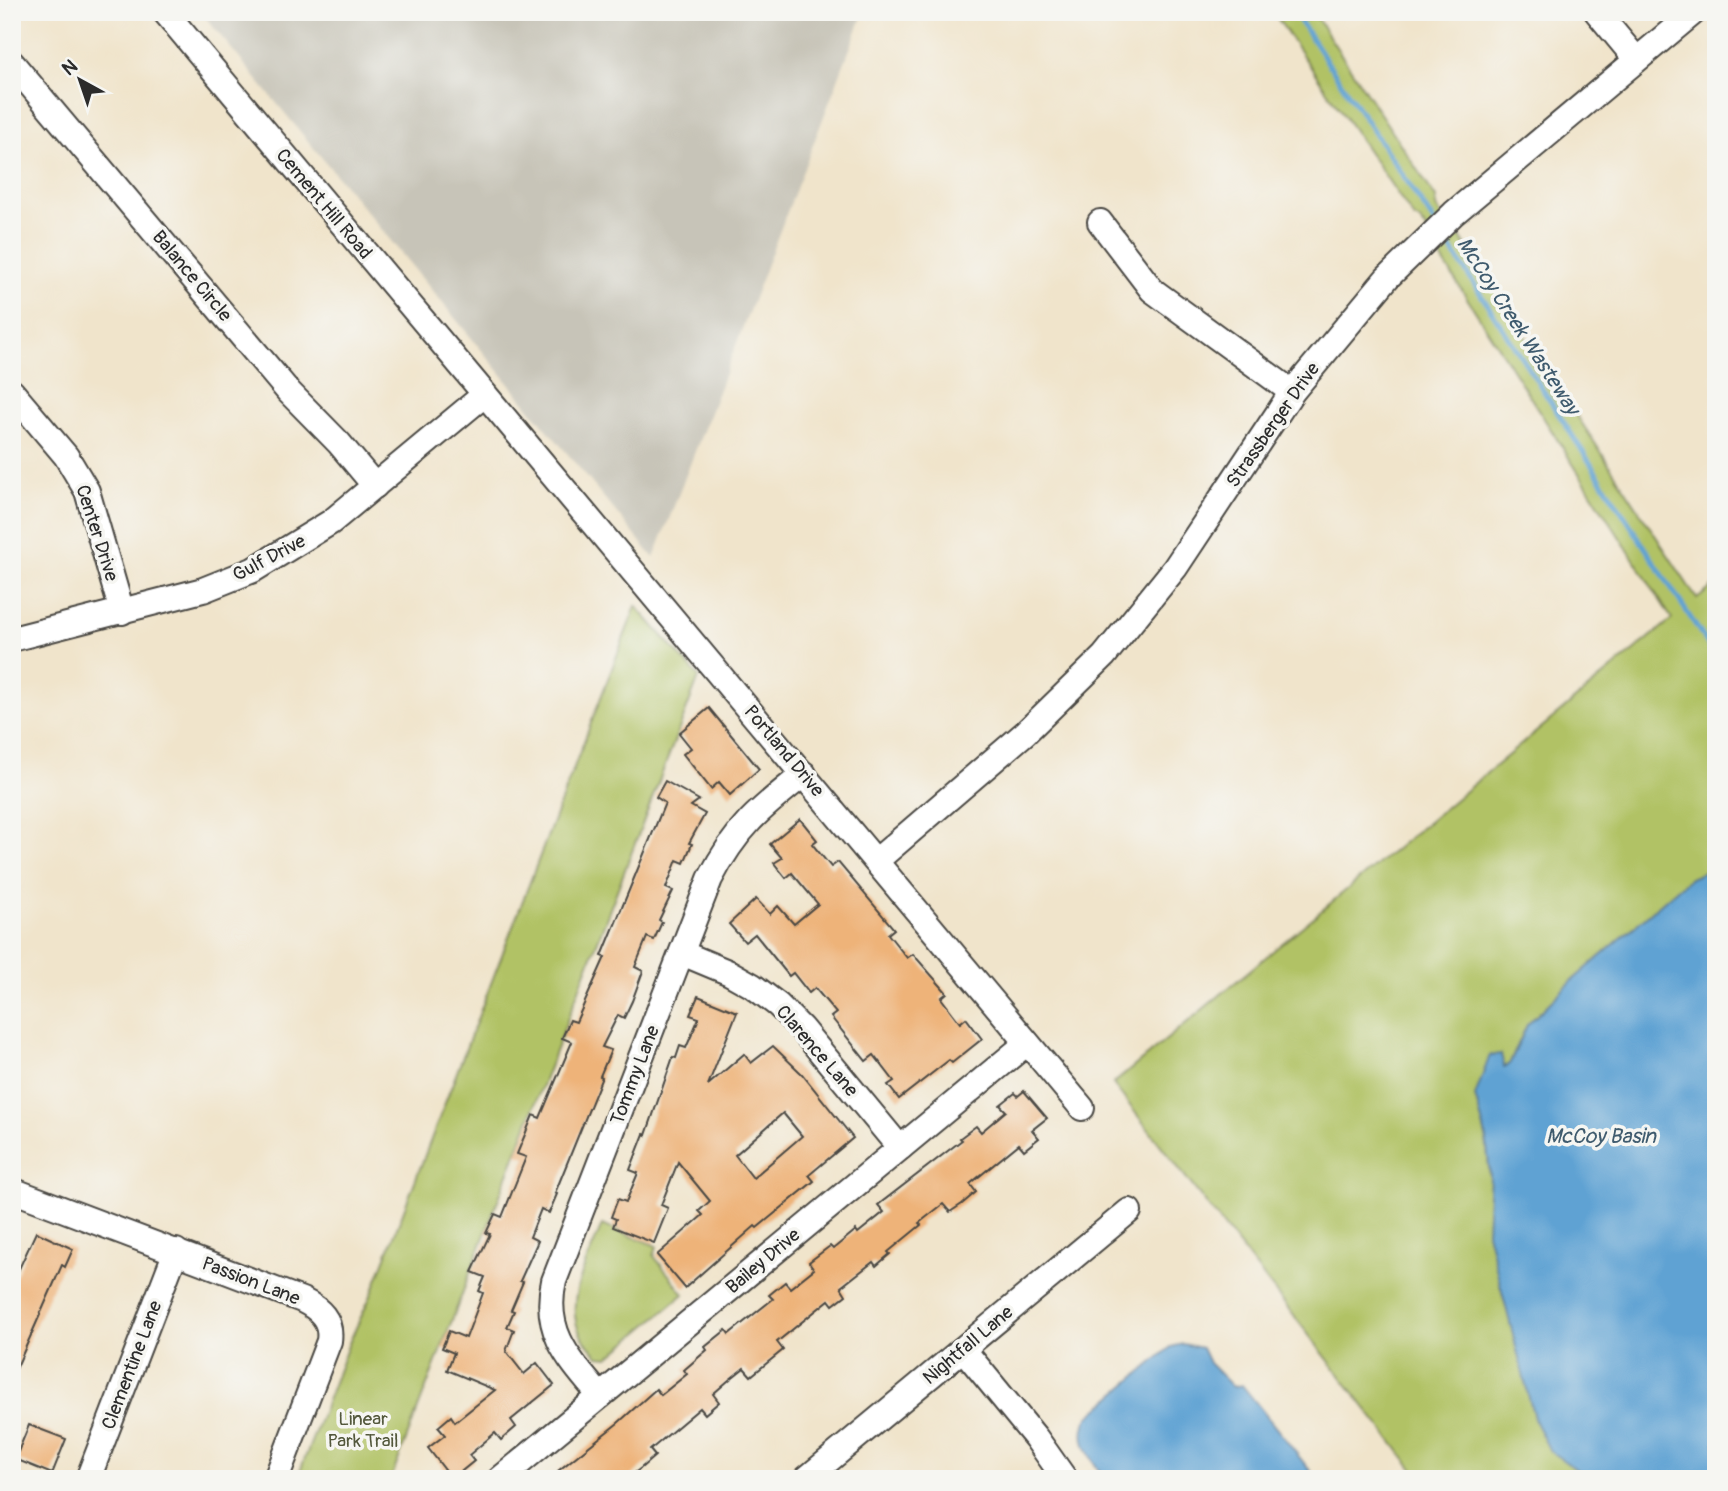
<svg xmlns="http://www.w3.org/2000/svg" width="1728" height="1491" font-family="Pangolin,sans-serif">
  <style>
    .industrial { fill: #c7c4b8 }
    .green { fill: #b1c265; stroke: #6e7648; stroke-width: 2 }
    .water { fill: #5ea2d3; stroke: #44667f; stroke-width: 2 }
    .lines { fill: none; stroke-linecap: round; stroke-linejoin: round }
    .stream { stroke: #5ea2d3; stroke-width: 5 }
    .building { fill: #eeb379; fill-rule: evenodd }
    .minor-casing { stroke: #494743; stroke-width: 28 }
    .minor { stroke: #fff; stroke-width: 24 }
    .labels { text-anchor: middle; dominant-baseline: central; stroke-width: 7; stroke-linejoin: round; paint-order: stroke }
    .street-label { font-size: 19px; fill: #2b2b2b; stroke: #f6f6f2 }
    .park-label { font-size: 19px; fill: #53583c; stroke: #f6f6f2 }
    .water-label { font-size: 21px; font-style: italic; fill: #3f5b6e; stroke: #f6f6f2 }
  </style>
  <rect width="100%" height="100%" fill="#f6f6f2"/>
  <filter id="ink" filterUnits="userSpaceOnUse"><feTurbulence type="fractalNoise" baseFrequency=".0143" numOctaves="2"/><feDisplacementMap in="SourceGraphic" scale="14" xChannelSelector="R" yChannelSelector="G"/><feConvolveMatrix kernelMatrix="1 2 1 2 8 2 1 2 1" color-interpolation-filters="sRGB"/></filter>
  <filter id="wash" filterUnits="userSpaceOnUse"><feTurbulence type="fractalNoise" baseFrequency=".00686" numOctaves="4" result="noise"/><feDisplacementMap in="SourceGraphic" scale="28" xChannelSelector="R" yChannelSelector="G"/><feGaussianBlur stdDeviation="1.57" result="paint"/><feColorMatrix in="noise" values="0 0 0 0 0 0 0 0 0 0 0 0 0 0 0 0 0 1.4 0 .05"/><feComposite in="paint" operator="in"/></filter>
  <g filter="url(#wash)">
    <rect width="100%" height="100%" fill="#f0e4cb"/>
    <!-- industrial -->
    <path class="industrial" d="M 201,12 L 864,12 L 654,558 Z"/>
    <!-- green -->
    <g class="green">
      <path d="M 1273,12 L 1313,12 L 1436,198 L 1436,207 L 1455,236 L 1460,237 L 1697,599 L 1716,584 L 1716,867 L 1690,878 L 1572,981 L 1527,1025 L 1509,1065 L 1475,1096 L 1486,1136 L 1500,1285 L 1516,1339 L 1590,1479 L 1421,1479 L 1113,1084 L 1672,619 L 1440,256 L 1440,251 L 1421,221 L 1414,218 Z"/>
      <path d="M 636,606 L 699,677 L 391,1479 L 297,1479 L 349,1343 L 372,1293 Z"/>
      <path d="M 602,1225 L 657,1246 L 654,1256 L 684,1294 L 609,1357 L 598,1356 C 593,1350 585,1342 581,1335 C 562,1301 590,1256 602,1225 Z"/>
    </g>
    <!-- water -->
    <g class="water">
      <path d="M 1716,867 L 1716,1479 L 1590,1479 L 1550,1451 L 1535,1422 L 1487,1232 L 1490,1176 L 1486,1136 L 1475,1096 L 1490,1055 L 1501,1054 L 1504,1067 L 1509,1065 L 1527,1025 L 1572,981 L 1690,878 Z"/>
      <path d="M 1183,1344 L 1202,1348 L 1209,1363 L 1233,1387 L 1242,1385 L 1312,1473 L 1311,1479 L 1104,1479 C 1092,1458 1075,1441 1088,1417 L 1171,1347 Z"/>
    </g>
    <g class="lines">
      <!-- stream -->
      <g class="stream">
        <path d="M 1294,12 L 1434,222"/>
        <path d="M 1441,233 L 1716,657"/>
      </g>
    </g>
    <g id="blocks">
      <!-- building -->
      <g class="building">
        <path d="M 709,708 L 759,769 L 730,795 L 719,782 L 711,789 L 683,754 L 691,748 L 679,733 Z"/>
        <path d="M 665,781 L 699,800 L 691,806 L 705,814 L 689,843 L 692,844 L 684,863 L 677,860 L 666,888 L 673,891 L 659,920 L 662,922 L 654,940 L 647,937 L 635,967 L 643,971 L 632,1001 L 624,1018 L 618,1015 L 602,1047 L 611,1050 L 600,1076 L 602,1077 L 555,1193 L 557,1194 L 549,1213 L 541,1209 L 530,1237 L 538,1241 L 520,1281 L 523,1282 L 511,1310 L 514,1311 L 507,1327 L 514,1330 L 506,1351 L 524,1374 L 537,1363 L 554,1385 L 511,1420 L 516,1427 L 501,1440 L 495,1433 L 469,1455 L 474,1461 L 452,1479 L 428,1448 L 445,1435 L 438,1427 L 451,1416 L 455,1422 L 495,1390 L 447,1370 L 454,1353 L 442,1348 L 449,1331 L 466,1338 L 483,1293 L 479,1291 L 485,1277 L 472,1272 L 490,1234 L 486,1233 L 495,1214 L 502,1217 L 526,1157 L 517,1154 L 533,1115 L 540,1118 L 572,1042 L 562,1038 L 570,1020 L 576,1022 L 605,957 L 602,956 L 665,803 L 656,797 Z"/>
        <path d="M 800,819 L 817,840 L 812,844 L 831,867 L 838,862 L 894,929 L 888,934 L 907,958 L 913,954 L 947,993 L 941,998 L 960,1023 L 966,1018 L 982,1039 L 952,1063 L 949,1060 L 899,1099 L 888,1085 L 894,1081 L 874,1055 L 866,1061 L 831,1017 L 836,1013 L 815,988 L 809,993 L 793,973 L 789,976 L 755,934 L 745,942 L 729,924 L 756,899 L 770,914 L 778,906 L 794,924 L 818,904 L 792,873 L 786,878 L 774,863 L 782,858 L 770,844 Z"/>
        <path d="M 698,996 L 737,1012 L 708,1085 L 744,1054 L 751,1063 L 773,1046 L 802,1074 L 853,1138 L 809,1175 L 814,1181 L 757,1228 L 755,1226 L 685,1288 L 657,1255 L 703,1215 L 699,1211 L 710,1201 L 678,1162 L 661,1205 L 668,1208 L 654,1243 L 613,1227 L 616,1219 L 611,1217 L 618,1199 L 626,1202 L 638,1173 L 630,1170 L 644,1134 L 646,1135 L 673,1057 L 676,1058 L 680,1046 L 686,1048 L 699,1018 L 690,1015 ZM 783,1113 L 802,1136 L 753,1178 L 735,1155 Z"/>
        <path d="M 1024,1091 L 1047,1118 L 1032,1130 L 1039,1138 L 1024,1150 L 1019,1144 L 970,1184 L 976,1192 L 962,1204 L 950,1212 L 943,1204 L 919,1223 L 921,1225 L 888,1252 L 890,1254 L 876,1266 L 873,1262 L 841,1287 L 846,1295 L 833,1305 L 829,1300 L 777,1342 L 783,1350 L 751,1376 L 744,1368 L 729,1380 L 713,1394 L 719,1402 L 705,1414 L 700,1408 L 650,1450 L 655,1456 L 641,1468 L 627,1479 L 564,1479 L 558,1471 L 618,1423 L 656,1389 L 661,1395 L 687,1374 L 684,1370 L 707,1350 L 705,1347 L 726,1330 L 729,1334 L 773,1299 L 769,1295 L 785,1282 L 790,1288 L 814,1269 L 809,1262 L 830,1246 L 833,1249 L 856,1230 L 858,1233 L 884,1212 L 878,1205 L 962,1140 L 960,1138 L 976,1126 L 981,1132 L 1006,1111 L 1000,1105 L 1015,1093 L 1018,1096 Z"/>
        <path d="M 36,1232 L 73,1249 L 65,1267 L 62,1265 L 12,1378 L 12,1284 Z"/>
        <path d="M 29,1425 L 66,1439 L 52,1474 L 15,1459 Z"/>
      </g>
    </g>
  </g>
  <g filter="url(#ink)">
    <use href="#blocks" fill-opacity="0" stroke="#494743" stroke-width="2"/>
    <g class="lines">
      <!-- minor casing -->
      <g class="minor-casing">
        <g id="minor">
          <path d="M 165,12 L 1082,1108"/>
          <path d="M 1597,12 L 1636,59"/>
          <path d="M 12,63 L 288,391 L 339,443 L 375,486"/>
          <path d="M 1100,222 L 1152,290 L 1292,392"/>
          <path d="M 12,392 L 66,456 L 87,491 L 122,612"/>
          <path d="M 12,639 L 203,590 L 253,570 L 331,522 L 484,395"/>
          <path d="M 876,861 L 1025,733 L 1104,656 L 1175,568 L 1292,392 L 1387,278 L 1454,213 L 1694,12"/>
          <path d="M 682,953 L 730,973 L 753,986 L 778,1005 L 801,1028 L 900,1148"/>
          <path d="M 12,1190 L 302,1300 C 320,1309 332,1320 329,1341 L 276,1479"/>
          <path d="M 963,1349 L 1036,1438 L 1065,1479"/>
          <path d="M 600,1396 C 570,1360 542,1332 554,1281 L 710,879 C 736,828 760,809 804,774"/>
          <path d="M 88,1479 L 176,1251"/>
          <path d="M 500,1479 L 1027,1043"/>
          <path d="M 806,1479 L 1129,1211"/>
        </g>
      </g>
      <!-- minor -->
      <use href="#minor" class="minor"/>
    </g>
  </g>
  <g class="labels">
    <!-- street labels -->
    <g class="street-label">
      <text transform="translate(324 204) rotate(50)">Cement Hill Road</text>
      <text transform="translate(192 276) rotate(50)">Balance Circle</text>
      <text transform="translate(1273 425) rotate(-55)">Strassberger Drive</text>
      <text transform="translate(97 533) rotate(72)">Center Drive</text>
      <text transform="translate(269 558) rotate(-28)">Gulf Drive</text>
      <text transform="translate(784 751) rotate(50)">Portland Drive</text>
      <text transform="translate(817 1051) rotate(49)">Clarence Lane</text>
      <text transform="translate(635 1075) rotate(-69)">Tommy Lane</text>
      <text transform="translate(763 1261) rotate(-40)">Bailey Drive</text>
      <text transform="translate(251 1281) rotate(21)">Passion Lane</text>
      <text transform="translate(968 1345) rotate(-40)">Nightfall Lane</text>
      <text transform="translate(132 1365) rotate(-69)">Clementine Lane</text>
    </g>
    <!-- park labels -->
    <g class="park-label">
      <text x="363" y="1419">Linear<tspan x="363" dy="22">Park Trail</tspan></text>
    </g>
    <!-- water labels -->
    <g class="water-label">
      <text transform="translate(1518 326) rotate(57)">McCoy Creek Wasteway</text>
      <text x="1601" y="1136">McCoy Basin</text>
    </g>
  </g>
  <!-- margin -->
  <rect width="1728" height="1491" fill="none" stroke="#f6f6f2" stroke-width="42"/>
  <!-- north arrow -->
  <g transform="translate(80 80) rotate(320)" stroke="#f6f6f2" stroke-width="5" paint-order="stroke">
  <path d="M0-5L12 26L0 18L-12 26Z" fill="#2b2b2b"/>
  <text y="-10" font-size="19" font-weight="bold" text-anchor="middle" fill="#2b2b2b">N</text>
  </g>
</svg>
